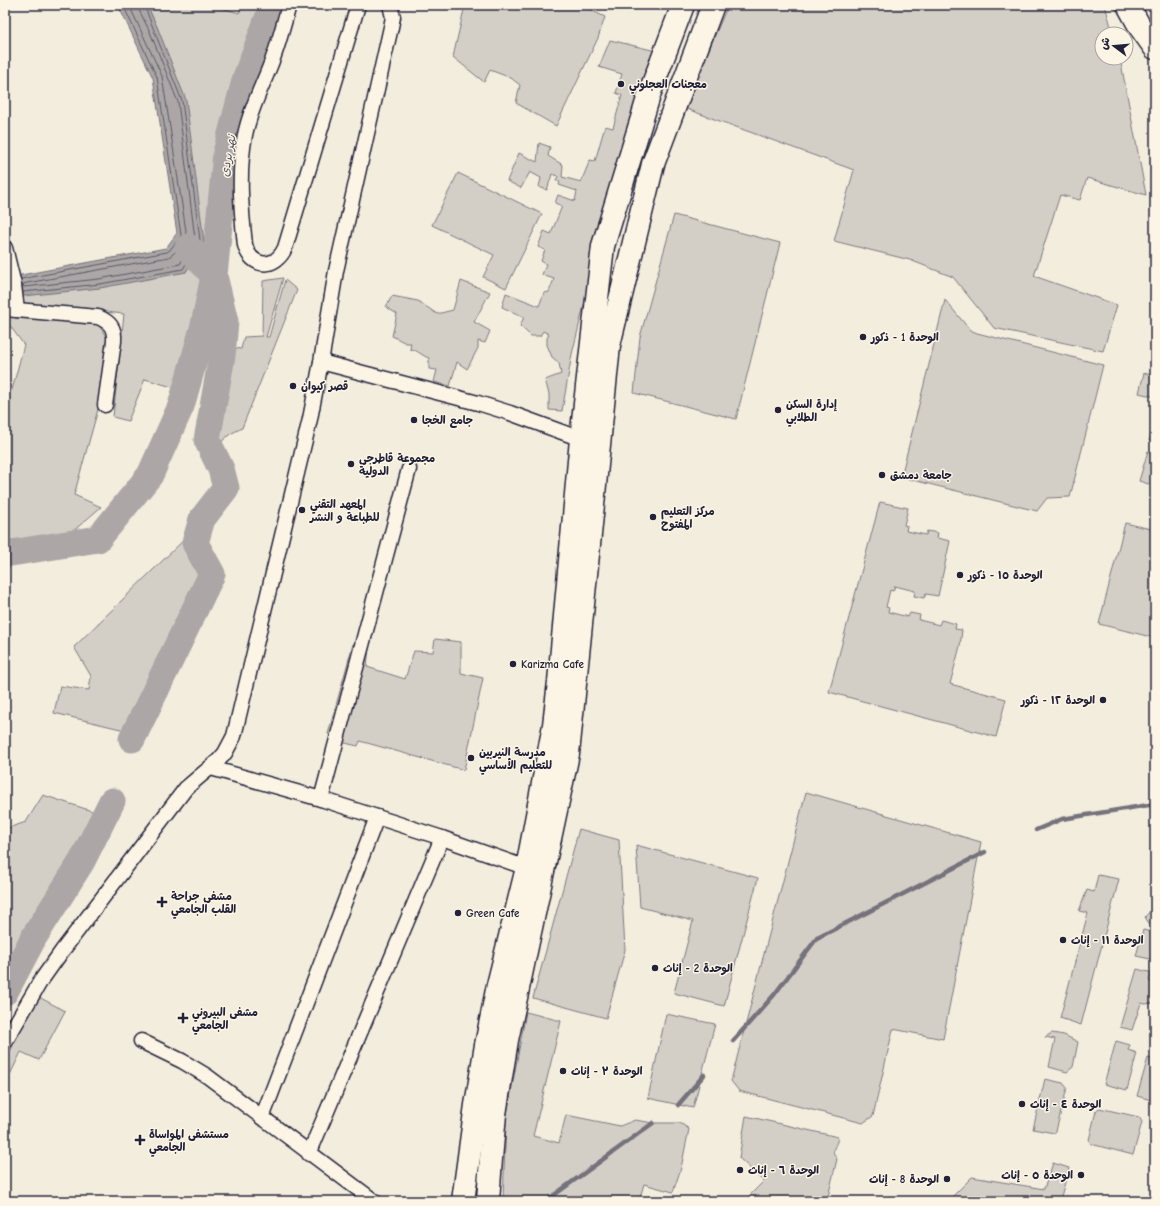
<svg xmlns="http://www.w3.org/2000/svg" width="1160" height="1206" font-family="'Comic Neue','Playpen Sans Arabic',sans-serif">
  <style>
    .green { fill: #d4cfc6; stroke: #7b7880 }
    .water { fill: #aca7a6; stroke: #75727b }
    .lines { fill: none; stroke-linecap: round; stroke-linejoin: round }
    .shore { stroke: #595766; stroke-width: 1 }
    .stream { stroke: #75727b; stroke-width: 4.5 }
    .river { stroke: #aca7a6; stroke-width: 27 }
    .minor-casing { stroke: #22223b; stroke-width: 17 }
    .primary-casing { stroke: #22223b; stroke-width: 25 }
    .trunk-casing { stroke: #22223b; stroke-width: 25 }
    .minor { stroke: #fcf5e5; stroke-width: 14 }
    .primary { stroke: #fcf5e5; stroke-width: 22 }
    .trunk { stroke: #fcf5e5; stroke-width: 22 }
    .poi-dot { fill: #22223b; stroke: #fcf5e5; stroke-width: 1.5 }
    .labels { text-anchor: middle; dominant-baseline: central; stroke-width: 3; stroke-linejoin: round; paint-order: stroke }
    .poi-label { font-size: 11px; font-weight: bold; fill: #22223b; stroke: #fcf5e5; text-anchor: start }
    .water-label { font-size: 12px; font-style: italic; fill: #525160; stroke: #fcf5e5 }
  </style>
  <rect width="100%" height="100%" fill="#f3edde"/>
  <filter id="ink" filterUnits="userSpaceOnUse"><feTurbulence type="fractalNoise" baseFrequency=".025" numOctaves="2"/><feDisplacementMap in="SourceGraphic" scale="8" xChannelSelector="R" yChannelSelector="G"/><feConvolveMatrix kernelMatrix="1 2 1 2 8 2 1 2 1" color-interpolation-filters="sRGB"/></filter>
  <g filter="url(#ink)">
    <!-- green -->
    <g class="green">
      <path d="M 147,5 L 214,5 L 214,6 L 239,13 L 242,5 L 270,5 L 245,63 L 215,152 L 212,244 L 188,361 L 179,389 L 145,379 L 128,421 L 113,417 L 124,314 L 5,301 L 5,298 L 186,272 L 158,29 Z"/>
      <path d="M 465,5 L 580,5 L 605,17 L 598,38 L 556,126 L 516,103 L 520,85 L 511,78 L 490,70 L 484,82 L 453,57 Z"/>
      <path d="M 728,5 L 1105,5 L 1113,34 L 1102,34 L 1102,58 L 1120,58 L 1146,195 L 1087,178 L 1080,200 L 1060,195 L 1034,276 L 1117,305 L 1103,351 L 994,328 L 953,277 L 910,260 L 834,241 L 854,170 L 684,108 Z"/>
      <path d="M 610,40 L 656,51 L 590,281 L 572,354 L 562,411 L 549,410 L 549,394 L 545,380 L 561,374 L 559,363 L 552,357 L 547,345 L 547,338 L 549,334 L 543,331 L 540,336 L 531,336 L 520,326 L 524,317 L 502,307 L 506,293 L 539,306 L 544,293 L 549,292 L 554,279 L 542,275 L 546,264 L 541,261 L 545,250 L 538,247 L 544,231 L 551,234 L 562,206 L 555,203 L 558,195 L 575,201 L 577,191 L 559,185 L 560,181 L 556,181 L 558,176 L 552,174 L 547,190 L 539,187 L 541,178 L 530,172 L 521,188 L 507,181 L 519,153 L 537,162 L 539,143 L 550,147 L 548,156 L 563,165 L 562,177 L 581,182 L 590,160 L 595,161 L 605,126 L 613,128 L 622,95 L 616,93 L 622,74 L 599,67 Z"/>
      <path d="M 458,173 L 542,214 L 506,288 L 483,277 L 494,255 L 432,225 Z"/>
      <path d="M 674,215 L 780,243 L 736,419 L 634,393 L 640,337 Z"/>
      <path d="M 283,278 L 266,337 L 269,337 L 285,280 L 297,290 L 242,428 L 230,434 L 215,448 L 212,438 C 215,418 220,362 232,348 L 241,349 L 244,337 L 262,336 L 263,281 Z"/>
      <path d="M 461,281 L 490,292 L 474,322 L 490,331 L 485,343 L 478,341 L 478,348 L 467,369 L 457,362 L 450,386 L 434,382 L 437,370 L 429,369 L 429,358 C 422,356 418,350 410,349 L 411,343 L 406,343 L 392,336 L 397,314 L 386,307 L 392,296 L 418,301 L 437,314 L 453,310 Z"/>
      <path d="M 945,300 L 970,330 L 977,333 L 1103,365 L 1070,497 L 1047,498 L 1037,511 L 901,477 Z"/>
      <path d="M 5,311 L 97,322 L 110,343 L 97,413 L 74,495 L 101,507 L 72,532 L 5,549 L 5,391 L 12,390 L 24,345 L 5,319 Z"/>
      <path d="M 1144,373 L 1155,376 L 1155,397 L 1139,393 Z"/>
      <path d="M 1155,420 L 1155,442 L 1149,441 Z"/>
      <path d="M 1148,451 L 1155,453 L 1155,486 L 1139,481 Z"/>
      <path d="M 880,502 L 908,508 L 904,525 L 907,526 L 906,531 L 926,535 L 927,531 L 938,533 L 937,538 L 950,541 L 938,596 L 926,594 L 924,598 L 914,596 L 915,591 L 895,586 L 893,591 L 890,590 L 886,607 L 889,608 L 888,612 L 908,617 L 910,613 L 920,615 L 919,620 L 939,625 L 941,620 L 956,624 L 955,629 L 962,630 L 960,646 L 950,684 L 1006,699 L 996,737 L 829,692 Z"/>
      <path d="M 1125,523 L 1155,530 L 1155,638 L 1099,624 Z"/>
      <path d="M 195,529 L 192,545 L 208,574 L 133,732 L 54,713 L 60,686 L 89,690 L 91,676 L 74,647 Z"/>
      <path d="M 435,639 L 461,642 L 461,673 L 483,678 L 464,770 L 360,741 L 358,746 L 345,743 L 328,734 L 353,644 L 369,647 L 367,667 L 405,679 L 414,651 L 433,652 Z"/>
      <path d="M 806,792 L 981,842 L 943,1039 L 893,1029 L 873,1116 L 863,1123 L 739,1091 L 731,1081 Z"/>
      <path d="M 43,795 L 101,814 L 28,935 L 5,977 L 5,829 L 26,822 Z"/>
      <path d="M 579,829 L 619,840 L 625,950 L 606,1018 L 533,998 Z"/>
      <path d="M 636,845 L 758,878 L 724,1006 L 674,993 L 693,921 L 640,907 Z"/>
      <path d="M 1098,875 L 1119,879 L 1081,1025 L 1060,1018 L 1088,913 L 1079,911 L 1087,890 L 1094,892 Z"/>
      <path d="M 1151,910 L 1155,911 L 1155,926 L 1150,925 L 1145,917 Z"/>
      <path d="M 1143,930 L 1155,933 L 1155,960 L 1136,956 Z"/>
      <path d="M 1137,969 L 1152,973 L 1149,981 L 1155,983 L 1155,1000 L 1154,1003 L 1145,1004 L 1141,1003 L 1132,1030 L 1120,1027 Z"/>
      <path d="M 37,996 L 65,1011 L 39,1060 L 21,1052 L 5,1085 L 5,1062 Z"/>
      <path d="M 526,1012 L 561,1021 L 533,1136 L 559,1143 L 566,1115 L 620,1126 L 635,1120 L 653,1123 L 680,1123 L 689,1129 L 681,1168 L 673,1192 L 644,1184 L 639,1201 L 503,1201 L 506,1119 Z"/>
      <path d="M 666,1014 L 715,1024 L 693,1108 L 648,1098 Z"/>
      <path d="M 1052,1033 L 1064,1035 L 1078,1042 L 1073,1067 L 1067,1072 L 1049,1067 L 1055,1039 L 1045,1037 Z"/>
      <path d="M 1116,1041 L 1130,1045 L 1128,1050 L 1137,1053 L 1127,1090 L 1104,1084 Z"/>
      <path d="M 1148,1058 L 1155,1060 L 1155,1101 L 1137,1096 Z"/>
      <path d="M 1045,1079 L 1063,1083 L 1067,1088 L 1056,1131 L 1054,1133 L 1033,1129 Z"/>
      <path d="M 1099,1108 L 1139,1117 L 1142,1122 L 1133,1155 L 1091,1144 L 1089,1140 L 1096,1111 Z"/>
      <path d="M 746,1116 L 838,1137 C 837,1147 829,1149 837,1159 L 827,1201 L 744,1201 L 764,1181 L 739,1158 Z"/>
      <path d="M 1053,1163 L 1069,1168 L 1060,1200 L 1062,1201 L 948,1201 L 972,1177 L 1044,1189 Z"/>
    </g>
    <!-- water -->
    <path class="water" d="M 118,5 L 147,5 L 158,29 L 186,100 L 204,242 L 186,272 L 100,288 L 5,298 L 5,278 L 166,248 L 177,233 L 153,78 Z"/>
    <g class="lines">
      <!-- shore -->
      <g class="shore">
        <path d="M 129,5 L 162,76 L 186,231 C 186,240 176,253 169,257 L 27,283 L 23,284 L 24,287 L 99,279 L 180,264 L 195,239 L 178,102 L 150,32 L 139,10 L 138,5"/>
        <path d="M 21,279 L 167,252 L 170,250 L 181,235 L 157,77 L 123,5"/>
        <path d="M 23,292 L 100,284 L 183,269 L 200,240 L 182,101 L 144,5"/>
      </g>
      <!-- stream -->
      <g class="stream">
        <path d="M 1036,830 L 1062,819 L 1155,804"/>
        <path d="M 733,1041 L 774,995 L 817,938 L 985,852"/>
        <path d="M 678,1105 L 704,1075"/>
        <path d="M 548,1201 L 550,1198 L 653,1123"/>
      </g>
      <!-- river -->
      <g class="river">
        <path d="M 5,554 L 98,539 L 150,475 L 181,406 L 204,325 L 214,276 L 226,153 L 246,77 L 273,5"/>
        <path d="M 132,739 L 212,574 L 195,543 L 202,519 L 226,488 L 221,469 L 207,440 L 222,356 L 225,321 L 214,276 L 188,247"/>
        <path d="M 5,992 L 34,937 L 82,861 L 112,801"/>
      </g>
      <!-- minor casing -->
      <g class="minor-casing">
        <g id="minor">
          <path d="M 289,5 C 284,23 279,43 272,61 C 263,85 250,109 245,135 C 238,172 241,208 245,245 C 251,268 275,270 285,248 L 358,5"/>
          <path d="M 5,248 L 14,285 L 17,310"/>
          <path d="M 5,309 L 98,317 C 110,322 115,328 114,341 L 105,405"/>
          <path d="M 321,362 L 478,403 L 510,413 L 581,439"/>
          <path d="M 211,768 L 321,799 L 442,838 L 527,868"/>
          <path d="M 321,799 L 409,469"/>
          <path d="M 141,1041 L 182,1061 L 207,1076 L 374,1201"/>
          <path d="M 5,1042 L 40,982 L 62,951 L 186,788 L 218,761 L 225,753 L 234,736 L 310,419 L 321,362 L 336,271 L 391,27 L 393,17 L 390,5"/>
          <path d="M 262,1118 L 377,817"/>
          <path d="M 309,1154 L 442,838"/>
        </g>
      </g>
      <!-- primary casing -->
      <g class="primary-casing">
        <g id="primary">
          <path d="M 463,1201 L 476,1105 L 486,1045 L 498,985 L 527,868 L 554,725 L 559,682 L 581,439 L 603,246 L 650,92 L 683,5"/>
          <path d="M 488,1201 L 491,1159 L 495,1114 L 507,1040 L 568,754 L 609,345 L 653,164 L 713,5"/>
        </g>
      </g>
      <!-- trunk casing -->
      <g class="trunk-casing">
        <path id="trunk" d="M 1128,5 L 1140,27 L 1155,48"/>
      </g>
      <!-- minor -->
      <use href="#minor" class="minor"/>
      <!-- primary -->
      <use href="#primary" class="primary"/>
      <!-- trunk -->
      <use href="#trunk" class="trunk"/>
    </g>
  </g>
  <!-- markers -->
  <g class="poi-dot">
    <circle cx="621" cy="84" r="4"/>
    <circle cx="863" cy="337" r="4"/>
    <circle cx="293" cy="386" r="4"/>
    <circle cx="778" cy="410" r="4"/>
    <circle cx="414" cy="420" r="4"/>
    <circle cx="351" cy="464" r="4"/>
    <circle cx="882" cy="475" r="4"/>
    <circle cx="302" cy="510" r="4"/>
    <circle cx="653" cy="517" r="4"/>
    <circle cx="960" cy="575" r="4"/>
    <circle cx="513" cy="664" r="4"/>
    <circle cx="1103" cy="700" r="4"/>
    <circle cx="471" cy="758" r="4"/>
    <path d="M160 896h4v4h4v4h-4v4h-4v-4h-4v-4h4z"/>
    <circle cx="458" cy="913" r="4"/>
    <circle cx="1063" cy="940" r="4"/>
    <circle cx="655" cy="968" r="4"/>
    <path d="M181 1012h4v4h4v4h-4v4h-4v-4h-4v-4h4z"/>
    <circle cx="563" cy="1071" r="4"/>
    <circle cx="1022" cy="1104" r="4"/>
    <path d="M138 1134h4v4h4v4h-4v4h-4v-4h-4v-4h4z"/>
    <circle cx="740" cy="1170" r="4"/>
    <circle cx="1081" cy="1175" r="4"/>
    <circle cx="947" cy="1179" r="4"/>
  </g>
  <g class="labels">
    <!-- poi labels -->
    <g class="poi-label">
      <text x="629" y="84">معجنات العجلوني</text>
      <text x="871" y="337">الوحدة 1 - ذكور</text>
      <text x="301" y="386">قصر كيوان</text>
      <text x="786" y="404">إدارة السكن<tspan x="786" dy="13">الطلابي</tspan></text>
      <text x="422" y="420">جامع الخجا</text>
      <text x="359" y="458">مجموعة قاطرجي<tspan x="359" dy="13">الدولية</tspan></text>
      <text x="890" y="475">جامعة دمشق</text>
      <text x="310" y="504">المعهد التقني<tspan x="310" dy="13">للطباعة و النشر</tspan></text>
      <text x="661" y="511">مركز التعليم<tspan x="661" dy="13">المفتوح</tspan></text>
      <text x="968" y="575">الوحدة ١٥ - ذكور</text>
      <text x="521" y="664">Karizma Cafe</text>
      <text x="1095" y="700" text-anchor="end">الوحدة ١٢ - ذكور</text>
      <text x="479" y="752">مدرسة النيربين<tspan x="479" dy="13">للتعليم الأساسي</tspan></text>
      <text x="171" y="896">مشفى جراحة<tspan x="171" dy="13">القلب الجامعي</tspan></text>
      <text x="466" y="913">Green Cafe</text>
      <text x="1071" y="940">الوحدة ١١ - إناث</text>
      <text x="663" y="968">الوحدة 2 - إناث</text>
      <text x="192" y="1012">مشفى البيروني<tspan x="192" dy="13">الجامعي</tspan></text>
      <text x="571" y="1071">الوحدة ٣ - إناث</text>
      <text x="1030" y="1104">الوحدة ٤ - إناث</text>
      <text x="149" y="1134">مستشفى المواساة<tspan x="149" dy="13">الجامعي</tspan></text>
      <text x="748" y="1170">الوحدة ٦ - إناث</text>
      <text x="1073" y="1175" text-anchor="end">الوحدة ٥ - إناث</text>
      <text x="939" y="1179" text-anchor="end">الوحدة 8 - إناث</text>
    </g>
    <!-- water labels -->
    <g class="water-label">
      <text transform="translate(228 156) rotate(-80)">نهر بردى</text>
    </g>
  </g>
  <!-- margin -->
  <rect width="1160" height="1206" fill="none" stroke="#fcf5e5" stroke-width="20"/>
  <rect x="10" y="10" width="1140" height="1186" fill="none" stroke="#22223b" stroke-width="1.5" filter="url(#ink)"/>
  <!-- north arrow -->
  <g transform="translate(1114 46) rotate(286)"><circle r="19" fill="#fcf5e5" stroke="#a5a1a1"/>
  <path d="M0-3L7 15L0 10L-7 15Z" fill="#22223b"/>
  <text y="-6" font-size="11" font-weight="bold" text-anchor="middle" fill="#22223b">ش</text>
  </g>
</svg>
